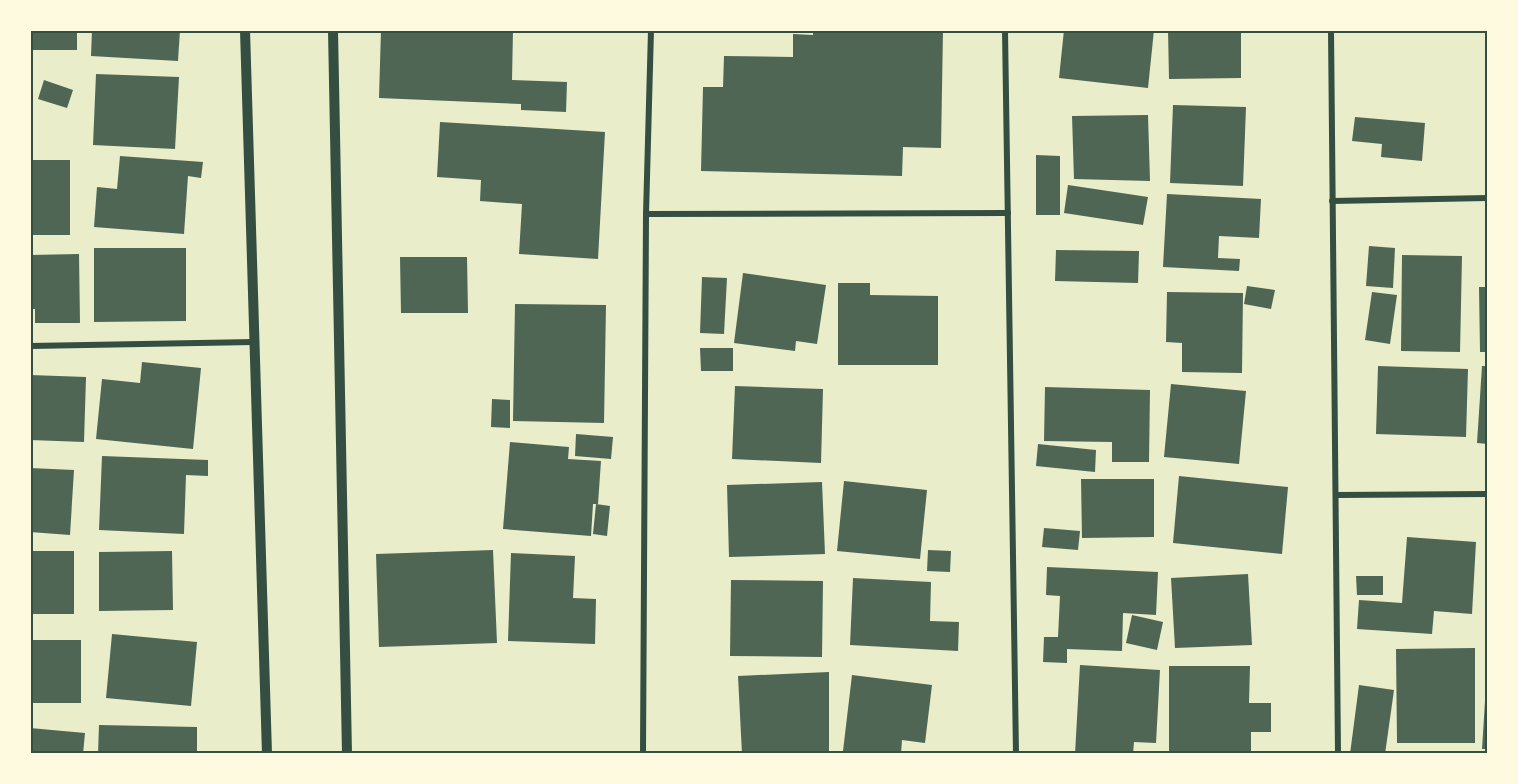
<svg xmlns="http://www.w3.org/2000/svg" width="1518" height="784" font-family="'Nunito Sans',sans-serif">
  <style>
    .building { fill: #4f6655 }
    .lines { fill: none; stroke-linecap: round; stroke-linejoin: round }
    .minor { stroke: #344e41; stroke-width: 6 }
    .tertiary { stroke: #344e41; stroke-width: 10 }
    .neatline { fill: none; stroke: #344e41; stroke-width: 2 }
  </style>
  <rect width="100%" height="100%" fill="#e9edc9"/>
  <!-- building -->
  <g class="building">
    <rect x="30" y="30" width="47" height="20"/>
    <path d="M 92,30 L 180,30 L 178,61 L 91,56 Z"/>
    <path d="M 381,30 L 513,30 L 512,80 L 567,82 L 566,112 L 521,110 L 521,104 L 379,98 Z"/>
    <path d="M 813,30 L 943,30 L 941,148 L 903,147 L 902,176 L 701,171 L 703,87 L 723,87 L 724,56 L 793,57 L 793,34 L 813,35 Z"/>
    <path d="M 1064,30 L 1154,30 L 1148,88 L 1059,78 Z"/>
    <path d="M 1168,30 L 1241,31 L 1241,78 L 1169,79 Z"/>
    <path d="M 96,74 L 179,77 L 175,149 L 93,145 Z"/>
    <path d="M 44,80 L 73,90 L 67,108 L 38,99 Z"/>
    <path d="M 1173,105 L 1246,107 L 1243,186 L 1170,183 Z"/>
    <path d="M 1148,115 L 1150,181 L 1074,179 L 1072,116 Z"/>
    <path d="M 1355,117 L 1425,123 L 1422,161 L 1381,157 L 1382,144 L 1352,141 Z"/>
    <path d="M 440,122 L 605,132 L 598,259 L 519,254 L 522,204 L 480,201 L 481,180 L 437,177 Z"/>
    <path d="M 1036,155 L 1060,156 L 1060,215 L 1036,215 Z"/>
    <path d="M 120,156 L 203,162 L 201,178 L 188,176 L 184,234 L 94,227 L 97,187 L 117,189 Z"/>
    <rect x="30" y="160" width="40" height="75"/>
    <path d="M 1068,185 L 1148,197 L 1143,225 L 1064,213 Z"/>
    <path d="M 1167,194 L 1261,199 L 1259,238 L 1219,236 L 1218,258 L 1240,259 L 1239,271 L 1163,267 Z"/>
    <path d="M 1369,246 L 1395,248 L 1393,288 L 1366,286 Z"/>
    <path d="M 94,248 L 186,248 L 186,321 L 94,322 Z"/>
    <path d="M 1056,250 L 1139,251 L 1138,283 L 1055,281 Z"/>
    <path d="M 79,254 L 80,323 L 35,323 L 35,309 L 30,309 L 30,255 Z"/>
    <path d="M 1402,255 L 1462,256 L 1460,352 L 1401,351 Z"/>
    <path d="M 400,257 L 467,257 L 468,313 L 401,313 Z"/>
    <path d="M 743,273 L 826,285 L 817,344 L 796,341 L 795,351 L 734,343 Z"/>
    <path d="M 702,277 L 727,278 L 724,334 L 700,333 Z"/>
    <path d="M 838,283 L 870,283 L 870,295 L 938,296 L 938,365 L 838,365 Z"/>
    <path d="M 1247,286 L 1275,290 L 1271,309 L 1244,304 Z"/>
    <path d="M 1479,287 L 1488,287 L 1488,352 L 1480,352 Z"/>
    <path d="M 1167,292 L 1243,293 L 1242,373 L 1182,372 L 1182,343 L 1166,342 Z"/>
    <path d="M 1372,292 L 1397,295 L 1390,344 L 1365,340 Z"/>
    <path d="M 515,304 L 606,305 L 604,423 L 513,421 Z"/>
    <path d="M 700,348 L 733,348 L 733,371 L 701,371 Z"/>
    <path d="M 142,362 L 201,368 L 193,449 L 96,439 L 102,379 L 140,383 Z"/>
    <path d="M 1378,366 L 1468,369 L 1466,437 L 1376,434 Z"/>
    <path d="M 1482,366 L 1488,366 L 1488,444 L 1477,443 Z"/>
    <path d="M 30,375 L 86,377 L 84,442 L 30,440 Z"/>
    <path d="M 1171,384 L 1246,391 L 1239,464 L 1164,457 Z"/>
    <path d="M 735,386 L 823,389 L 821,463 L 732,459 Z"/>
    <path d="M 1045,387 L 1150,390 L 1149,462 L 1112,462 L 1112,442 L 1044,441 Z"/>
    <path d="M 492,399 L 510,400 L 510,428 L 491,427 Z"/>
    <path d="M 576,434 L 613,437 L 611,459 L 575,456 Z"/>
    <path d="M 510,442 L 569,447 L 568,459 L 601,461 L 598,504 L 593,504 L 591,536 L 503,529 Z"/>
    <path d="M 1038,444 L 1096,450 L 1095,472 L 1036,466 Z"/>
    <path d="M 102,456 L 208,460 L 208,476 L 186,475 L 184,534 L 99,530 Z"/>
    <path d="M 30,468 L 74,470 L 70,535 L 30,532 Z"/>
    <path d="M 1179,476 L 1288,487 L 1282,554 L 1173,543 Z"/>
    <path d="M 1081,479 L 1154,479 L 1154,537 L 1082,538 Z"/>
    <path d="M 844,481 L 927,490 L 920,559 L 837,551 Z"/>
    <path d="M 822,482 L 825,554 L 729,557 L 727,485 Z"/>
    <path d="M 596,504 L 610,506 L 607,536 L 593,534 Z"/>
    <path d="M 1044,528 L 1080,531 L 1078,550 L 1042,547 Z"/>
    <path d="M 1407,537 L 1476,542 L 1472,614 L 1434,611 L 1432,634 L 1357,629 L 1359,600 L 1402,603 Z"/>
    <path d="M 493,550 L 497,643 L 379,647 L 376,554 Z"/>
    <path d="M 928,550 L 951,551 L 950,572 L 927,571 Z"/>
    <rect x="30" y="551" width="44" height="63"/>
    <path d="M 172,551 L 173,610 L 99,611 L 99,552 Z"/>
    <path d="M 511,553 L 575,556 L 573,598 L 596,599 L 595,644 L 508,641 Z"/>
    <path d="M 1047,567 L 1158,572 L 1156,615 L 1123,613 L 1122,651 L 1067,649 L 1067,663 L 1043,662 L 1044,637 L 1058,637 L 1060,596 L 1046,595 Z"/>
    <path d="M 1248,574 L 1252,645 L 1175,648 L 1171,578 Z"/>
    <path d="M 1356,576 L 1383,576 L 1383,595 L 1357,595 Z"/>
    <path d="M 853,578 L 931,582 L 930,621 L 959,622 L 958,651 L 850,645 Z"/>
    <path d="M 731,580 L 823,581 L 822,657 L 730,656 Z"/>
    <path d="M 1132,615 L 1163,622 L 1157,650 L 1126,643 Z"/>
    <path d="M 112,634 L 197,642 L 191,706 L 106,698 Z"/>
    <rect x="30" y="640" width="51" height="63"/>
    <path d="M 1475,648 L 1475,743 L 1397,743 L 1396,649 Z"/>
    <path d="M 1080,665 L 1160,670 L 1156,743 L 1134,742 L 1133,754 L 1075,754 Z"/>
    <path d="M 1169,666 L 1250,666 L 1249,703 L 1271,703 L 1271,732 L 1251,732 L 1251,754 L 1169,754 Z"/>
    <path d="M 829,672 L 829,754 L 742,754 L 738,676 Z"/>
    <path d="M 852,675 L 932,685 L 925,743 L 902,740 L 901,754 L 843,751 Z"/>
    <path d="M 1359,685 L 1394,690 L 1385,754 L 1350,754 Z"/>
    <path d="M 1485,701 L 1488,702 L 1488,749 L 1482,749 Z"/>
    <path d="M 99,725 L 197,727 L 197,754 L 98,754 Z"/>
    <path d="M 30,728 L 85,733 L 83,754 L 30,754 Z"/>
  </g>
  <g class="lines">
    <!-- minor -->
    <g class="minor">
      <path d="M 1005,30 L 1016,754"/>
      <path d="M 1331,30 L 1338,754"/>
      <path d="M 1332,201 L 1488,198"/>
      <path d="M 646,214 L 1008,213"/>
      <path d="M 30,346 L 254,342"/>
      <path d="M 1336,495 L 1488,494"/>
      <path d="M 643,754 L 646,214 L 651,30"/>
    </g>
    <!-- tertiary -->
    <g class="tertiary">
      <path d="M 245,30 L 267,754"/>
      <path d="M 333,30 L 347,754"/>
    </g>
  </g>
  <!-- border -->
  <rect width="1518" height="784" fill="none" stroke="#fefae0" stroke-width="63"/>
  <rect x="32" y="32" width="1454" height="720" class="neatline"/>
</svg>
